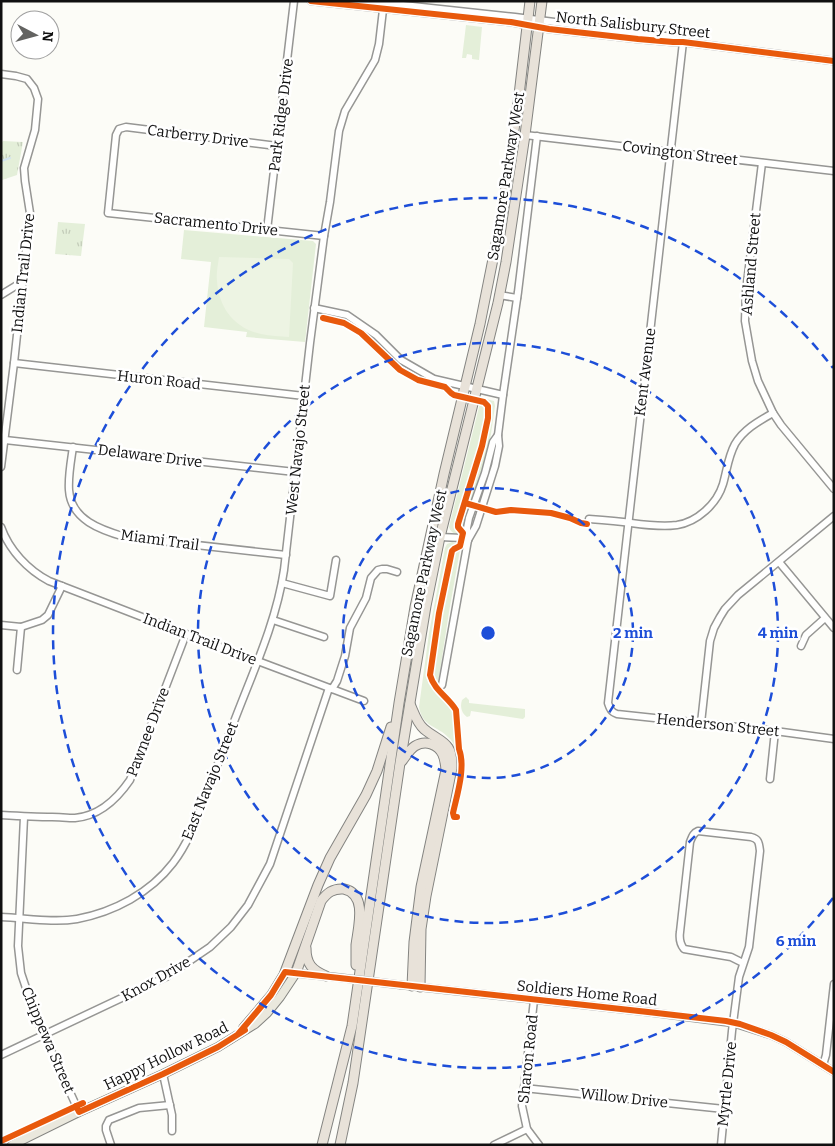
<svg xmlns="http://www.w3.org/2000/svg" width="835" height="1146" font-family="Bitter,serif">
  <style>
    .grass { fill: #e4efd9 }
    .park { fill: url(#park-tufts) }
    .pitch { fill: #edf4e3 }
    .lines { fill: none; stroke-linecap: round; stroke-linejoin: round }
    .stream { stroke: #d1e3f1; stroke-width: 2 }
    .minor-casing { stroke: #969694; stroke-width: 9 }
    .major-casing { stroke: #848481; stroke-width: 10 }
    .highway-casing { stroke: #848481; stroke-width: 11 }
    .minor { stroke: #fffffe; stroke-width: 6 }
    .major { stroke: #eae8dd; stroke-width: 8 }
    .highway { stroke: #e8e2d9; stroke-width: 9 }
    .minor-bridge-casing { stroke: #969694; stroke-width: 9; stroke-linecap: butt }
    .minor-bridge { stroke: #fffffe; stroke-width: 6 }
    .cycleway-casing { stroke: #fff; stroke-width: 9 }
    .cycleway { stroke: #e8590c; stroke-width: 6 }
    .ring { fill: none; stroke: #1d4ed8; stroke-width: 2.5; stroke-dasharray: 9 6 }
    .labels { text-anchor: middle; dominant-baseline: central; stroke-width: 5; stroke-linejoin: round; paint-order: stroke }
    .street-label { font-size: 15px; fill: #101010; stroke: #fff }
    .centre { fill: #1d4ed8; stroke: #fff; stroke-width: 2.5 }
    .ring-label { font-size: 15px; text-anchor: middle; font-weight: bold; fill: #1d4ed8; stroke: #fff; stroke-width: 5; stroke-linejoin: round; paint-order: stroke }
  </style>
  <defs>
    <pattern id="park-tufts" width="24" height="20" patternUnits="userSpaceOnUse" patternTransform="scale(1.25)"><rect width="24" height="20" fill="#e4efd9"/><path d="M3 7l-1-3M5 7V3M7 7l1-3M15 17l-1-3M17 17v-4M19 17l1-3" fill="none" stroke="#c3ccb9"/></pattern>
  </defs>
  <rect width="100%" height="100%" fill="#fcfcf7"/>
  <!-- grass -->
  <g class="grass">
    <path d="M 466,25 L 482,27 L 479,60 L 472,59 L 472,55 L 467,54 L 466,58 L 462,58 Z"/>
    <path d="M 184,230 L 313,241 L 316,244 L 305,342 L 246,337 L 247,332 L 204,327 L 211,262 L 181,259 Z"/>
    <path d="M 486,399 L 494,401 L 495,406 L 489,448 L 465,528 L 461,533 C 455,535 451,533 449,527 L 480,403 L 483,400 Z"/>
    <path d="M 452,542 L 459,545 L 460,550 L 449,612 L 437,690 C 441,698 449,702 453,709 C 459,722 454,740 459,754 L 457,756 C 455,749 454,742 449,738 C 437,725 423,728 419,707 L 429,633 L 445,548 L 447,544 Z"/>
    <path d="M 466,697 L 469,700 L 469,703 L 525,709 L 525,717 L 523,719 L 471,711 L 470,716 L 467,717 C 461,713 460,706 462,700 Z"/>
  </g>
  <!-- park -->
  <g class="park">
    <path d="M 3,141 L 23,142 L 17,175 L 2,180 L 1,182 L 1,144 Z"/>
    <path d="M 58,222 L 85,224 L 81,256 L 55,254 Z"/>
  </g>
  <!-- pitch -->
  <path class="pitch" d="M 219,257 L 289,259 L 293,263 L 289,337 C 280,336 270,336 261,334 C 234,328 219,308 217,281 C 216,273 218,265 219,257 Z"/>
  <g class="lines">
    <!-- stream -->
    <path class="stream" d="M 1,161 L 10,158"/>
    <!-- minor casing -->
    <g class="minor-casing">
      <g id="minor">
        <path d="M 311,1 L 511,22 L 549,29 L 638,39 L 673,42 L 683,42 L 834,61"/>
        <path d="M 366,1 L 515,17 L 673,37 L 682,41"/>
        <path d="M 683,42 L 608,703 C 610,709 611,712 617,714 L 775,731 L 834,739"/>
        <path d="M 1,74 L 16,76 L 27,79 L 34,88 L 38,99 L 35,130 L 24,168 L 25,181 L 30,213 L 14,363 L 1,467"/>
        <path d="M 525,135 L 834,171"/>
        <path d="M 277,146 L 126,127 L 119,129 L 116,135 L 108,213 L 324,236"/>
        <path d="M 762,163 L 746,291 L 745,321 L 752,361 L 758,381 L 773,413 L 781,425 L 834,489"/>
        <path d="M 267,230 L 294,1"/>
        <path d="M 1,295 L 22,282"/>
        <path d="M 499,295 L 517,298"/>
        <path d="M 314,308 L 347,315 L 376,335 L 401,360 L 434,379 L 503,395"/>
        <path d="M 14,363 L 304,396"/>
        <path d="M 5,440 L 295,472"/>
        <path d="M 73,447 C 71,461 68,476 69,490 C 71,520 101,530 125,537 L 286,555"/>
        <path d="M 589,519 C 603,520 617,521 631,523 C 646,525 661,527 677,525 C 697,522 717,504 723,484 C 727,470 728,457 735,444 C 744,429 759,421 773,413"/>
        <path d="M 1,527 C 9,550 28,570 49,581 L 186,634 L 364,701"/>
        <path d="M 440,537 L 462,538 L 468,540"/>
        <path d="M 468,540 L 476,526 L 495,466 L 499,446 L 498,435 L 503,395 L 518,292 L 537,136"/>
        <path d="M 779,562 L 834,628"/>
        <path d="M 282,583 L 330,596 L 336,560"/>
        <path d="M 273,620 L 324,637"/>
        <path d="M 1,625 L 21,627 L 42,620 L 48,615 L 62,586"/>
        <path d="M 801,646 L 806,635 L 825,618"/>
        <path d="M 17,670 L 21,627"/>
        <path d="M 442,685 L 468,540 L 467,528 L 469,518 L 485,473 L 493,442 L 498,435"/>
        <path d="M 332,689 L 337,681 L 345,656 L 350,628 L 366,598 L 371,578 L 378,570 L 382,569 L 387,569 L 397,572"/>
        <path d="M 701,723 L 710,641 L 714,628 L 720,617 L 725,609 L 738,595 L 834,516"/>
        <path d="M 770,779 L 775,731"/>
        <path d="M 1,815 C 18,816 35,817 52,817 C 59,817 67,818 75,818 C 99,816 117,799 130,780 L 186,634"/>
        <path d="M 24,817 L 18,946 L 21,973 L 35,1015 L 79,1112"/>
        <path d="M 1,917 C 26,918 53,923 77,919 C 114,912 150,893 173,863 C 189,842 197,818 206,795 C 215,772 223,750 232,727 C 251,676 276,624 284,570 L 310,343 L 324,236 L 330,202 L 339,131 L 345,111 L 375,60 L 379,44 L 384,1"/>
        <path d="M 285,972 L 322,976"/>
        <path d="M 401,985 L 648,1012 L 733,1023 L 771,1035 L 786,1042 L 834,1072"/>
        <path d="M 534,1000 L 522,1106 L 527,1129 L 539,1145"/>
        <path d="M 1,1055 L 166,977 L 210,947 L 231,927 L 248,905 L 270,864 L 329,688"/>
        <path d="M 823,1065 L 826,1055 L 834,984"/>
        <path d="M 163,1074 L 172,1115 L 172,1131"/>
        <path d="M 524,1088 L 724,1109"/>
        <path d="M 111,1145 L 106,1130 L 106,1126 L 109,1120 L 139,1108 L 170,1105"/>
        <path d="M 494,1145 L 527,1129"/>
        <path d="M 721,1145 L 732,1031 L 739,977 L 749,947 L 760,851 C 759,843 759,839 751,837 L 698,831 C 693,833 692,837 690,842 L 680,932 C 679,939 680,944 684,949 L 731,957 L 743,963"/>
      </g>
    </g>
    <!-- major casing -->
    <g class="major-casing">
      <g id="major">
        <path d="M 243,1028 L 271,995 L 285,972"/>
        <path d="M 12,1145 L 79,1112 L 163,1074 L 218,1047 L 255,1024 L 267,1013 L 280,997 L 296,973"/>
      </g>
    </g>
    <!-- highway casing -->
    <g class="highway-casing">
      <g id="highway">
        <path d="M 410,704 C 414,713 417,723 424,729 C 441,743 453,741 452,768 L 426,896 L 421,929 L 420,987"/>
        <path d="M 402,761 C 406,756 410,749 415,746 C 420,743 425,742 431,744 C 443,748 445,758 446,770 L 421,887 L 414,942 L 412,986"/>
        <path d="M 306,948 C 306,964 312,970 326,976"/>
        <path d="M 285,972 L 318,885 L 330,858 L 366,795 L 377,771 L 391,727"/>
        <path d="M 296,973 L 321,901 C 327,893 333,888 344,889 C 368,894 358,928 356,945 C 356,951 356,958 356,965"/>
        <path d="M 322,1145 L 352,1026 L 399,703 L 415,607 L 444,474 L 480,324 L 502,214 L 519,95 L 530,1"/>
        <path d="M 340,1145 L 353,1083 L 400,763 L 426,606 L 440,537 L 498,303 L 506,262 L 525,135 L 542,1"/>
      </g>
    </g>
    <!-- minor -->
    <use href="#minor" class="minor"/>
    <!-- major -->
    <use href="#major" class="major"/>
    <!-- highway -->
    <use href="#highway" class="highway"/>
    <!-- minor-bridge casing -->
    <g class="minor-bridge-casing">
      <path id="minor-bridge" d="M 326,976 L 401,985"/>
    </g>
    <!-- minor-bridge -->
    <use href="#minor-bridge" class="minor-bridge"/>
    <!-- cycleway casing -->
    <g class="cycleway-casing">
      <g id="cycleway">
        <path d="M 311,1 L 511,22 L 549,29 L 638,39 L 673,42 L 683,42 L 834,61"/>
        <path d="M 323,318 L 344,323 L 361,333 L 400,370 L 418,380 L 445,387 L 451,393 L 454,395 L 484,402 L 488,406 L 488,418 L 482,446 L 458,524 L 458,527 L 463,533 L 460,546 L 454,549 L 452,551 L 439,613 L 430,675 C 434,690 448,697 456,710 L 459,749 C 466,767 457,795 453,813 L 454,817 L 457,817"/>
        <path d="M 465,503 L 496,512 L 511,510 L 551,513 L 570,518 L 581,523 L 587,524"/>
        <path d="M 239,1033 L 271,995 L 285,972 L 648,1012 L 726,1021 L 740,1024 L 771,1035 L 786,1042 L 834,1072"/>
        <path d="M 76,1106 L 79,1112 L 163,1074 L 218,1047 L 245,1030"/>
        <path d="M 1,1141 L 83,1103"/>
      </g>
    </g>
    <!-- cycleway -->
    <use href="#cycleway" class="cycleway"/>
  </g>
  <!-- distance rings -->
  <g class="ring">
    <circle cx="488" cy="633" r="145"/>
    <circle cx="488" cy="633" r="290"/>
    <path d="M833 898A435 435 0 1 1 833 368"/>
  </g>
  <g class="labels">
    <!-- street labels -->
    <g class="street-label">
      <text transform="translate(633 25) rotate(6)">North Salisbury Street</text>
      <text transform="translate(281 115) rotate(-83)">Park Ridge Drive</text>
      <text transform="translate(198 136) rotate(7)">Carberry Drive</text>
      <text transform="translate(680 153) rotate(7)">Covington Street</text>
      <text transform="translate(506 176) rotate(-81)">Sagamore Parkway West</text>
      <text transform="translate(216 224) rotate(6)">Sacramento Drive</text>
      <text transform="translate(751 264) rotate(-85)">Ashland Street</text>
      <text transform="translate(23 273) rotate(-84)">Indian Trail Drive</text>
      <text transform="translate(645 372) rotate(-83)">Kent Avenue</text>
      <text transform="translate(159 380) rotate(6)">Huron Road</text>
      <text transform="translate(298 450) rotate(-84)">West Navajo Street</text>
      <text transform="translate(150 456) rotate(7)">Delaware Drive</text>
      <text transform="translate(160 540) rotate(8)">Miami Trail</text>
      <text transform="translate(424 573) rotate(-78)">Sagamore Parkway West</text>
      <text transform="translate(200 639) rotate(21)">Indian Trail Drive</text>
      <text transform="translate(718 725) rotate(6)">Henderson Street</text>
      <text transform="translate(148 732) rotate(-69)">Pawnee Drive</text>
      <text transform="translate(210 781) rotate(-68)">East Navajo Street</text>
      <text transform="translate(156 979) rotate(-29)">Knox Drive</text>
      <text transform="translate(587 993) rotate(6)">Soldiers Home Road</text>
      <text transform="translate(48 1040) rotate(67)">Chippewa Street</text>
      <text transform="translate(166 1056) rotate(-26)">Happy Hollow Road</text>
      <text transform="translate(528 1059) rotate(-84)">Sharon Road</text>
      <text transform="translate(727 1084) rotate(-84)">Myrtle Drive</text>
      <text transform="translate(624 1098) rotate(6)">Willow Drive</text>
    </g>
  </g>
  <circle cx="488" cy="633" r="8" class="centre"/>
  <g class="ring-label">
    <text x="633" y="638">2 min</text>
    <text x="778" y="638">4 min</text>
    <text x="796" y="946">6 min</text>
  </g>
  <!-- border -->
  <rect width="835" height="1146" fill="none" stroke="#101010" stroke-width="5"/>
  <!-- north arrow -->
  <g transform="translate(35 35) rotate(96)"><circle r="24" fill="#ffffff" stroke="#9f9f9f"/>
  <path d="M0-4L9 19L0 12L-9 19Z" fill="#636361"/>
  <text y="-8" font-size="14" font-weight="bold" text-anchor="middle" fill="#101010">N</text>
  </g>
</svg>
